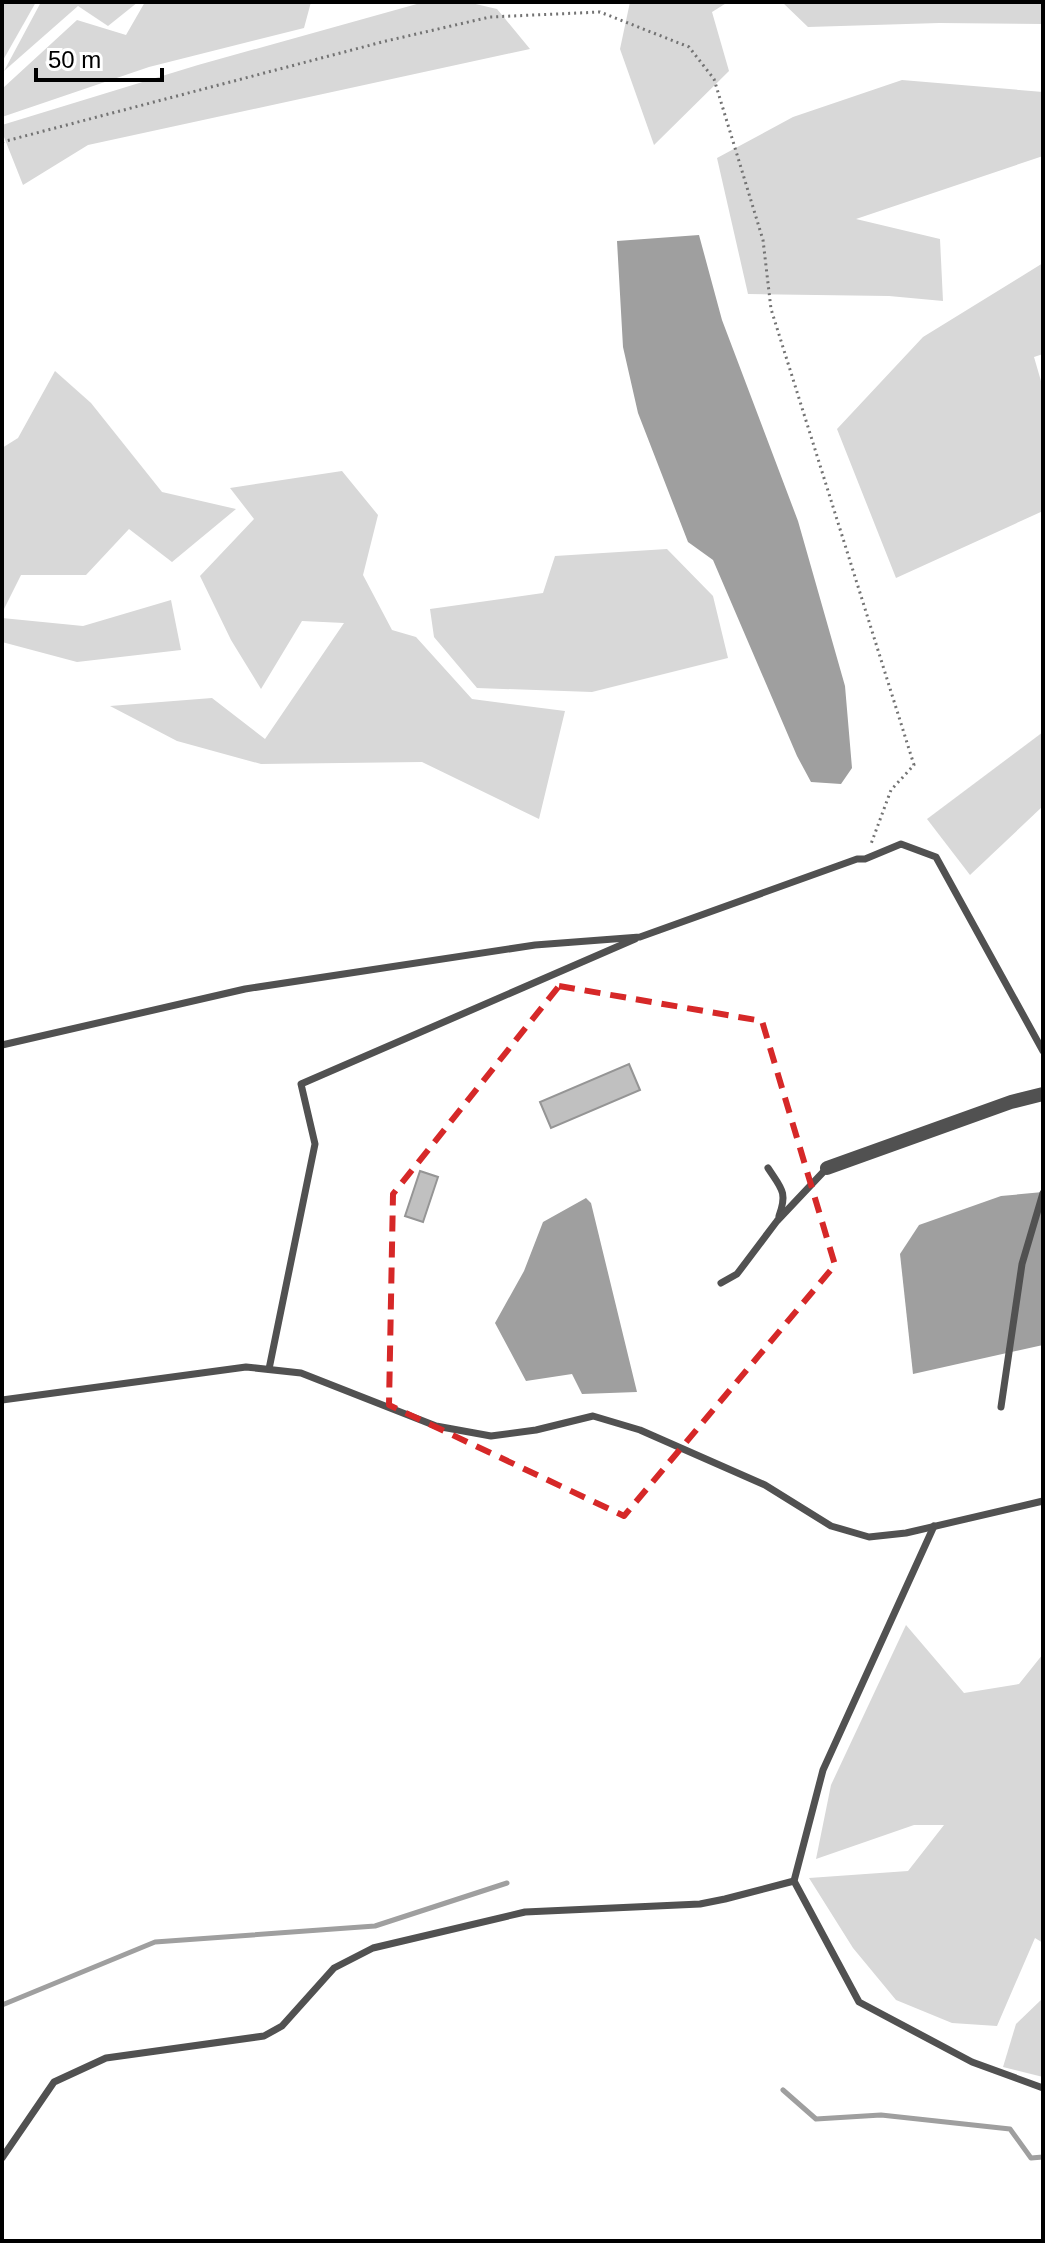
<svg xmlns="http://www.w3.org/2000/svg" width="1045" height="2243" font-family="Helvetica,sans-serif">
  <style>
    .green { fill: #d8d8d8 }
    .water { fill: #9f9f9f }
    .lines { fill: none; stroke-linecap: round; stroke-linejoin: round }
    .stream { stroke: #9f9f9f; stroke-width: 5 }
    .building { fill: #c0c0c0; stroke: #959595; stroke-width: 2 }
    .path { stroke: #737373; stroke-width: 3; stroke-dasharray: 2 4; stroke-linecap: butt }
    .service { stroke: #515151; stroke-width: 7 }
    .minor { stroke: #515151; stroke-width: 14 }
    .marked { fill: none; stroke: #d62828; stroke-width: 6; stroke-dasharray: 16 10; stroke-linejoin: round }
  </style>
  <rect width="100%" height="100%" fill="#fff"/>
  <!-- green -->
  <g class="green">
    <path d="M 2,2 L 36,2 L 2,62 Z"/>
    <path d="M 41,2 L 138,2 L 108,26 L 78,6 L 4,71 Z"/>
    <path d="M 145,2 L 311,2 L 304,28 L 149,67 L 2,117 L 3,88 L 77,20 L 126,35 Z"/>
    <path d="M 424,2 L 467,2 L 497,9 L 530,49 L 88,145 L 23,185 L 2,132 L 2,125 L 198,65 Z"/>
    <path d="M 630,2 L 728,2 L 712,12 L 729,71 L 654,145 L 620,49 Z"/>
    <path d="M 782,2 L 1043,2 L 1043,24 L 939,23 L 808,27 Z"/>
    <path d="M 902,80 L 1043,92 L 1043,156 L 856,219 L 940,239 L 943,301 L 889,296 L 748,294 L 717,158 L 793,117 Z"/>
    <path d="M 1043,263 L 1043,354 L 1034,357 L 1043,388 L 1043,511 L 896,578 L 837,429 L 923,337 Z"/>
    <path d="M 55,371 L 91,403 L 162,492 L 236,509 L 172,562 L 129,529 L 86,575 L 21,575 L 2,613 L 2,448 L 18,438 Z"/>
    <path d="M 342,471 L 378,515 L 363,575 L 392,630 L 416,637 L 472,699 L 565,711 L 539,819 L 422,762 L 261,764 L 177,741 L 110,706 L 212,698 L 265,739 L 344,623 L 302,621 L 261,689 L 231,640 L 200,576 L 254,519 L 230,488 Z"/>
    <path d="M 667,549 L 713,596 L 728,658 L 592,692 L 477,688 L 434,637 L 430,609 L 543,593 L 555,556 Z"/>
    <path d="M 171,600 L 181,650 L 77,662 L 2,642 L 2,618 L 83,626 Z"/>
    <path d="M 1043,732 L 1043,806 L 970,875 L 927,819 Z"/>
    <path d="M 906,1625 L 964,1693 L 1019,1684 L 1043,1654 L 1043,1943 L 1035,1938 L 997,2026 L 952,2023 L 896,2000 L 853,1948 L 809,1878 L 908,1871 L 944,1825 L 914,1825 L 816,1859 L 831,1785 Z"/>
    <path d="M 1043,1998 L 1043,2077 L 1003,2067 L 1016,2024 Z"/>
  </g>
  <!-- water -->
  <g class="water">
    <path d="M 699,235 L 722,320 L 798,521 L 845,686 L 852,768 L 841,784 L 811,782 L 797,756 L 713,560 L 688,542 L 638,413 L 623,347 L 617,241 Z"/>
    <path d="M 1043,1192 L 1043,1345 L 913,1374 L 900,1254 L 919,1225 L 1001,1196 Z"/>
    <path d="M 586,1198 L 591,1203 L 637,1392 L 582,1394 L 572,1374 L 526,1381 L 495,1323 L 524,1271 L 543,1222 Z"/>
  </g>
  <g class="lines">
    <!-- stream -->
    <g class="stream">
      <path d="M 2,2005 L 155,1942 L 375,1926 L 507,1883"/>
      <path d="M 783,2090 L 816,2119 L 881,2115 L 1010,2129 L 1031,2158 L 1043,2157"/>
    </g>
  </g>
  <!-- building -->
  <g class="building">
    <path d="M 629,1064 L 640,1090 L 551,1128 L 540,1102 Z"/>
    <path d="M 420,1171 L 438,1177 L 423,1222 L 405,1216 Z"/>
  </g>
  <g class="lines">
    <!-- path -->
    <path class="path" d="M 2,142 L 386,41 L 490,17 L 600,12 L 689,47 L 714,79 L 763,240 L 771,309 L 914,765 L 891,790 L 871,844"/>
    <!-- service -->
    <g class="service">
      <path d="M 2,1045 L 245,989 L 535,945 L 640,937 L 857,859 L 865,859 L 901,844 L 936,857 L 1043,1051"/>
      <path d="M 768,1168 C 781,1188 788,1192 779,1216"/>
      <path d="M 721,1283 L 737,1274 L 777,1221 L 827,1168"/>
      <path d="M 269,1369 L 315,1144 L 301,1084 L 635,939"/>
      <path d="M 2,1400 L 246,1367 L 301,1373 L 436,1426 L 491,1436 L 536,1430 L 593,1416 L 640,1430 L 765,1485 L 831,1526 L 869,1537 L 906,1533 L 1043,1501"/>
      <path d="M 1001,1407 L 1022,1264 L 1043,1193"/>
      <path d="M 934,1526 L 823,1770 L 794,1881 L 859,2002 L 972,2062 L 1043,2088"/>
      <path d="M 2,2158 L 54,2082 L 106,2058 L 264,2036 L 282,2026 L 334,1968 L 373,1948 L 525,1912 L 700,1904 L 725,1899 L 794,1881"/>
    </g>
    <!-- minor -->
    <path class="minor" d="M 827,1168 L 1011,1102 L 1043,1094"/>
  </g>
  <!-- marked area -->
  <path class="marked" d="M 559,986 L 762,1021 L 835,1265 L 624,1516 L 389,1405 L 393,1194 Z"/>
  <!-- border -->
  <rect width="1045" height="2243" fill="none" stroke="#000000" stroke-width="8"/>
  <!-- scale -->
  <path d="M36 68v12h126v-12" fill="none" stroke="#000000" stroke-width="4"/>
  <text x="48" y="68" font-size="24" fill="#000000" stroke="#ffffff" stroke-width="6" paint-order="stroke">50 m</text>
</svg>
